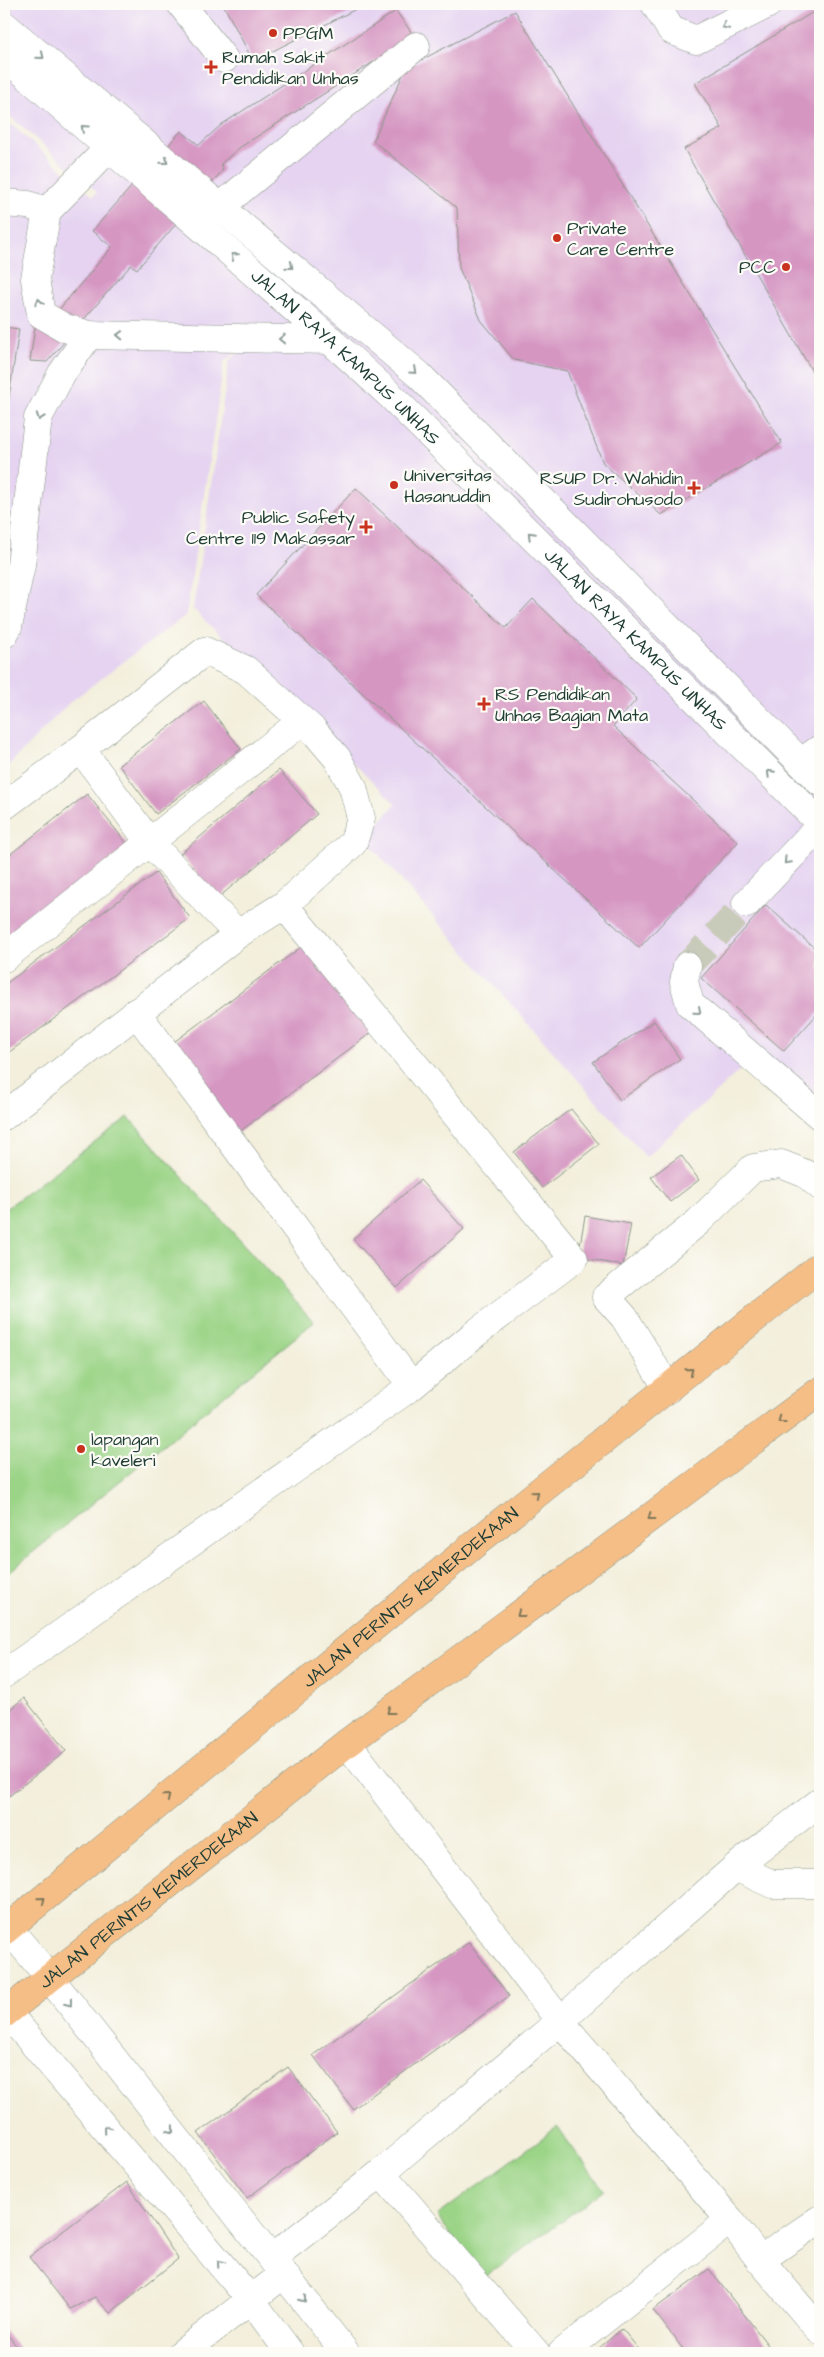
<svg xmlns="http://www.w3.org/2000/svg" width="824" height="2357" font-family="'Architects Daughter',sans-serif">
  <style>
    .built { fill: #e5d3f1 }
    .green { fill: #9bd487; stroke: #5d885e }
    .building { fill: #d596c2 }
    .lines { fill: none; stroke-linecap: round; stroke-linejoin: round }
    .minor-tunnel { stroke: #c9cbba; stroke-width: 28; stroke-dasharray: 28 14; stroke-linecap: butt }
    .minor-casing { stroke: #899688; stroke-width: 29 }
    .highway-casing { stroke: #899688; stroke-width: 29 }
    .minor { stroke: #fff; stroke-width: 28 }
    .highway { stroke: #f6be87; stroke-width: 28 }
    .oneway { stroke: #8f9e9a }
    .oneway2 { stroke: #807759 }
    .poi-dot { fill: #c8321e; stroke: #fdfcf7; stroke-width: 2 }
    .labels { text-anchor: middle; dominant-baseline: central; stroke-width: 4.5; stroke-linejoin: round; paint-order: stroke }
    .poi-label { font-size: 18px; fill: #1f3d34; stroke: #fdfcf7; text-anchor: start }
    .street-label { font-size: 18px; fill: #1f3d34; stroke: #fdfcf7 }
  </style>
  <rect width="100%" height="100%" fill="#fdfcf7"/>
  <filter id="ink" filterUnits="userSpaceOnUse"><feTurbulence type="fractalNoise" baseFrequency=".02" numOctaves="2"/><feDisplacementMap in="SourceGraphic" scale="10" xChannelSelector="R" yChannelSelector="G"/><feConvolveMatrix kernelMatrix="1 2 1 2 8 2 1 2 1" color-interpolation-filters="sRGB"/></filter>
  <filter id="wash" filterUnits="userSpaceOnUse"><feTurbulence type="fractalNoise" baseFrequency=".0096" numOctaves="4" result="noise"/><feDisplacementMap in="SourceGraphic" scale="20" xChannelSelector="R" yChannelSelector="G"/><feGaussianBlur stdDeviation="1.12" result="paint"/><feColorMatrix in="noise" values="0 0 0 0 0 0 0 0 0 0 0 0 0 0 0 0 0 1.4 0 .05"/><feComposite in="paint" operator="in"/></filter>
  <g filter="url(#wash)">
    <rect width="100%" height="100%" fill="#f3efdc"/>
    <!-- built -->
    <path class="built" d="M 4,4 L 820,4 L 820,1136 L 742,1068 L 646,1157 L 364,838 L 396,804 L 193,609 L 229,361 L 255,337 L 224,362 L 186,615 L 70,702 L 4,770 L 4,118 L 93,196 L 97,192 L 4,111 Z"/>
    <!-- green -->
    <g class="green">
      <path d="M 128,1117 L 314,1322 L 4,1576 L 4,1210 Z"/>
      <path d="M 557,2127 L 604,2190 L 483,2278 L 437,2216 Z"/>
    </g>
    <g id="blocks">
      <!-- building -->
      <g class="building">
        <path d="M 223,4 L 366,4 L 253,61 Z"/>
        <path d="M 820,8 L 820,385 L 684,149 L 722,128 L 695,83 Z"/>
        <path d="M 396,11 L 414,36 L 239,148 L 221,164 L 223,170 L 137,269 L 131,265 L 47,362 L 30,361 L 35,327 L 45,326 L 112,247 L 92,231 L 181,131 L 199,145 L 221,125 Z"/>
        <path d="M 515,11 L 782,443 L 661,515 L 603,463 L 567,371 L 514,360 L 481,320 L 459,268 L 457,208 L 373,141 L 406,68 Z"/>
        <path d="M 4,327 L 19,329 L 5,424 L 4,424 Z"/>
        <path d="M 356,488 L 506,628 L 533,599 L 637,699 L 613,726 L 738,842 L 639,948 L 256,595 Z"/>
        <path d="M 204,701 L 241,749 L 156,814 L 119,765 Z"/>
        <path d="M 279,770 L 317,814 L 218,898 L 180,854 Z"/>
        <path d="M 87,794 L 129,846 L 4,944 L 4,859 Z"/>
        <path d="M 156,873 L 190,918 L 4,1056 L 4,985 Z"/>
        <path d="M 766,905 L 820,953 L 820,1011 L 784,1051 L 701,978 Z"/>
        <path d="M 309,941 L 376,1029 L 234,1136 L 166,1048 Z"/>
        <path d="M 654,1021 L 680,1059 L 620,1100 L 593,1062 Z"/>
        <path d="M 571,1109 L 599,1144 L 542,1188 L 514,1152 Z"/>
        <path d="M 681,1155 L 699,1180 L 670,1202 L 651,1177 Z"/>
        <path d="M 420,1180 L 464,1229 L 397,1288 L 353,1239 Z"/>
        <path d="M 585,1216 L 631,1224 L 623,1266 L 578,1257 Z"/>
        <path d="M 24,1698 L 66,1751 L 4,1800 L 4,1714 Z"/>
        <path d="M 469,1942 L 509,1996 L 353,2109 L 313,2055 Z"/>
        <path d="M 288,2067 L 337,2132 L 247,2198 L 198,2133 Z"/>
        <path d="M 127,2182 L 178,2259 L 110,2313 L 95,2297 L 70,2309 L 29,2257 Z"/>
        <path d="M 709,2269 L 774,2353 L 686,2353 L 653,2310 Z"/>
        <path d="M 622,2329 L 642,2353 L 593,2353 Z"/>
        <path d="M 4,2330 L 22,2353 L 4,2353 Z"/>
      </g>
    </g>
  </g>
  <g filter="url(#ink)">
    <use href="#blocks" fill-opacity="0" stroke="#899688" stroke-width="1"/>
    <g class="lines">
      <!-- minor-tunnel -->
      <path class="minor-tunnel" d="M 687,966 L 746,904"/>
      <!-- minor casing -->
      <g class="minor-casing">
        <g id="minor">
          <path d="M 181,4 L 224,59"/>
          <path d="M 655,4 L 671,30 L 696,40 L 768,4"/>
          <path d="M 4,25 L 419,375 L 820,782"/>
          <path id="s1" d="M 4,55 C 131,170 265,278 390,395 L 820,823"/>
          <path d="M 108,149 L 47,211 L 35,279 L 41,314 L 65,328 L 89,335 L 331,340"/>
          <path d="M 4,203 L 28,205 L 47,211"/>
          <path d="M 220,207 L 416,46"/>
          <path d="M 4,634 L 8,627 L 21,565 L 38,418 L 62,373 L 89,335"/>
          <path d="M 81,749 L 149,842 L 238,934"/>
          <path d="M 801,762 L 820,749"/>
          <path d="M 4,806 L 81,749 L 205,651 L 246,670 L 314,731 L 337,758 L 353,787 L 361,818 L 353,843 L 284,905 L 238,934 L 4,1116"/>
          <path d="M 746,904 L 820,826"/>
          <path d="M 4,958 L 302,721"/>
          <path d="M 687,966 L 684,982 L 690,1004 L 820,1116"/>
          <path d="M 136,1012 L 412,1386"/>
          <path d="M 668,1389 L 624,1317 L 606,1297 L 698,1222 L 753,1168 L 781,1164 L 806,1174 L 820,1186"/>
          <path d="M 4,1674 L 412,1386 L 476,1333 L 574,1259 L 284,905"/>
          <path d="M 347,1743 L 560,2021 L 730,2220 L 760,2260 L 820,2331"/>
          <path d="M 736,1867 L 772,1884 L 820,1884"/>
          <path d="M 4,1927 L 8,1928 L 49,1977 L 346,2353"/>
          <path d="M 4,2009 L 251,2300 L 290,2353"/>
          <path d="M 381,2173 L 536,2353"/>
          <path d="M 272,2258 L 381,2173 L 560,2021 L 736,1867 L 820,1802"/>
          <path d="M 760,2260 L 820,2219"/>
          <path d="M 182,2353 L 284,2274"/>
          <path d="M 562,2353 L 730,2220"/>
        </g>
      </g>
      <!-- highway casing -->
      <g class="highway-casing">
        <g id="highway">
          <path id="s2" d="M 4,1931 L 494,1528 L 820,1266"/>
          <path id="s3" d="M 4,2014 L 347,1743 L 820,1391"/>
        </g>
      </g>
      <!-- minor -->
      <use href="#minor" class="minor"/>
      <!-- highway -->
      <use href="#highway" class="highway"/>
    </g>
    <!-- one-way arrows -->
    <defs><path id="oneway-chevron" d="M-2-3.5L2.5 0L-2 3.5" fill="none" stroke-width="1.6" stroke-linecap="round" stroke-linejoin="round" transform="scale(1.25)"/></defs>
    <g class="oneway">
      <use href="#oneway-chevron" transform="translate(725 26) rotate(154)"/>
      <use href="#oneway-chevron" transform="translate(41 56) rotate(40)"/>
      <use href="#oneway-chevron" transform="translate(84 128) rotate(-138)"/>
      <use href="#oneway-chevron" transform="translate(165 161) rotate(40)"/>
      <use href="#oneway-chevron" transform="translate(234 256) rotate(-139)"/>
      <use href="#oneway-chevron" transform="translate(290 266) rotate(40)"/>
      <use href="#oneway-chevron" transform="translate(39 302) rotate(-99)"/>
      <use href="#oneway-chevron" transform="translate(120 335) rotate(-178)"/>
      <use href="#oneway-chevron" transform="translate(282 339) rotate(-179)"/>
      <use href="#oneway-chevron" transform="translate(414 371) rotate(42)"/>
      <use href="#oneway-chevron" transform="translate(40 417) rotate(110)"/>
      <use href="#oneway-chevron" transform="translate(531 535) rotate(-135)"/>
      <use href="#oneway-chevron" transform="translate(770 773) rotate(-135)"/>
      <use href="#oneway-chevron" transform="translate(787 861) rotate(134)"/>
      <use href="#oneway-chevron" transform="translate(698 1011) rotate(41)"/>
      <use href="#oneway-chevron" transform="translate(69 2003) rotate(52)"/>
      <use href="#oneway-chevron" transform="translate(107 2129) rotate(-130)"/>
      <use href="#oneway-chevron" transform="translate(171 2130) rotate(52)"/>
      <use href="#oneway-chevron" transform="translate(220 2263) rotate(-130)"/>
      <use href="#oneway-chevron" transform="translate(303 2299) rotate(52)"/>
    </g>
    <g class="oneway2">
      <use href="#oneway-chevron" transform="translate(690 1371) rotate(-39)"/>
      <use href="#oneway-chevron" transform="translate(781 1420) rotate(143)"/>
      <use href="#oneway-chevron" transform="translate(536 1494) rotate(-39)"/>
      <use href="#oneway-chevron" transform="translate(651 1517) rotate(143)"/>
      <use href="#oneway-chevron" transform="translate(520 1614) rotate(143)"/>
      <use href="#oneway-chevron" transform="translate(390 1711) rotate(143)"/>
      <use href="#oneway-chevron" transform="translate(167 1797) rotate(-39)"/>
      <use href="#oneway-chevron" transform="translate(42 1900) rotate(-39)"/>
    </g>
  </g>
  <!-- markers -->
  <g class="poi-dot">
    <circle cx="273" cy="33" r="5"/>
    <path d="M208.5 59.5h5v5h5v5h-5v5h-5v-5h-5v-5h5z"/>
    <circle cx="557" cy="238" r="5"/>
    <circle cx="786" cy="267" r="5"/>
    <circle cx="394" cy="485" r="5"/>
    <path d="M691.5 480.5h5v5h5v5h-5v5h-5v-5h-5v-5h5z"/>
    <path d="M363.5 519.5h5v5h5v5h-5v5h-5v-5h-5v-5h5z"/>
    <path d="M481.5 696.5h5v5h5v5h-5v5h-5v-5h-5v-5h5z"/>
    <circle cx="81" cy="1449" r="5"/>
  </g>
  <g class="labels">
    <!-- poi labels -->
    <g class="poi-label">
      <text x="283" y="33">PPGM</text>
      <text x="222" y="57">Rumah Sakit<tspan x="222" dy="21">Pendidikan Unhas</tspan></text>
      <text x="567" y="228">Private<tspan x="567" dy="21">Care Centre</tspan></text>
      <text x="776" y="267" text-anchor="end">PCC</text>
      <text x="404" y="475">Universitas<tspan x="404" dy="21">Hasanuddin</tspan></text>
      <text x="683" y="478" text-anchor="end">RSUP Dr. Wahidin<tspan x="683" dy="21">Sudirohusodo</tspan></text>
      <text x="355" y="517" text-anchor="end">Public Safety<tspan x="355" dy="21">Centre 119 Makassar</tspan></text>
      <text x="495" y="694">RS Pendidikan<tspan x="495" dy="21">Unhas Bagian Mata</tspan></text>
      <text x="91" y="1439">lapangan<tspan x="91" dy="21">kaveleri</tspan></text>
    </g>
    <!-- street labels -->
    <g class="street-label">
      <text stroke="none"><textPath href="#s1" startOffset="456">JALAN RAYA KAMPUS UNHAS</textPath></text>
      <text stroke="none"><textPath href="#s1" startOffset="861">JALAN RAYA KAMPUS UNHAS</textPath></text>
      <text stroke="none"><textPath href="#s2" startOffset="526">JALAN PERINTIS KEMERDEKAAN</textPath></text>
      <text stroke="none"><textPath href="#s3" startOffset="184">JALAN PERINTIS KEMERDEKAAN</textPath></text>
    </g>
  </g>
  <!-- margin -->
  <rect width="824" height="2357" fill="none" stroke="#fdfcf7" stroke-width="20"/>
</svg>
